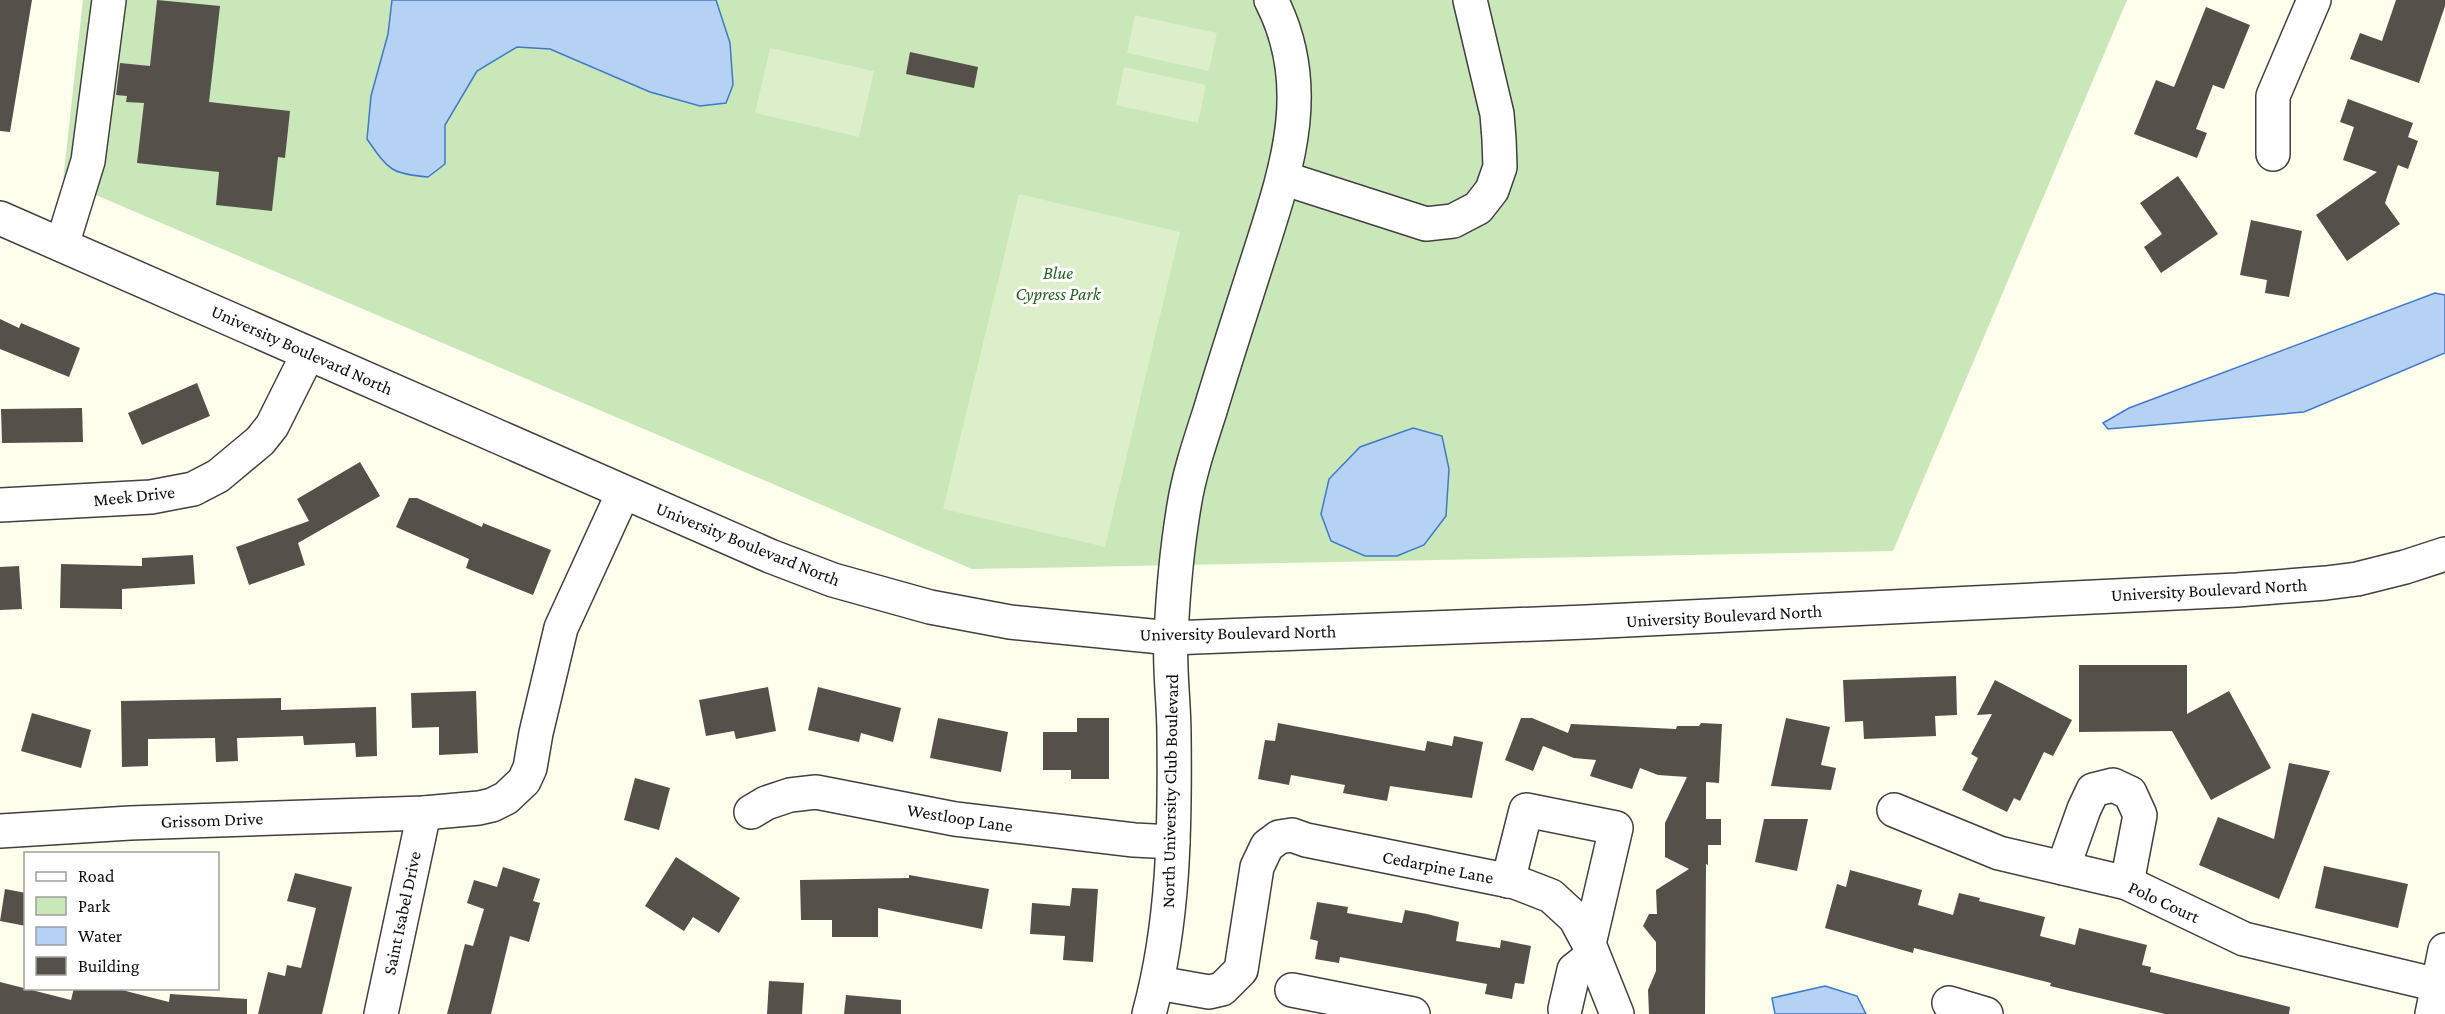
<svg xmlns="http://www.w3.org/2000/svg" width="2445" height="1014" font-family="'Crimson Pro',serif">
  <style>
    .green { fill: #c9e7b9 }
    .pitch { fill: #dceeca }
    .water { fill: #b5d1f3; stroke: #3f7ac7; stroke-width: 1.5 }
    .building { fill: #55504a }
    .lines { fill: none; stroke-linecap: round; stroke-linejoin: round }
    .minor-casing { stroke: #404040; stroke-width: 36 }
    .minor { stroke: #fff; stroke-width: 33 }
    .labels { text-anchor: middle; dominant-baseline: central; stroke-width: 6; stroke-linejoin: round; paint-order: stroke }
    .park-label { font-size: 18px; font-style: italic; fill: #236120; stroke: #fff }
    .street-label { font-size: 18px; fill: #0d0d0d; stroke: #fff }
  </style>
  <rect width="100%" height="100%" fill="#fefeed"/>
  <!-- green -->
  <path class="green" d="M 83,0 L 2127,0 L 1893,551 L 972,569 L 63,181 Z"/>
  <!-- pitch -->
  <g class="pitch">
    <path d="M 1135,15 L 1217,33 L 1209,71 L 1127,53 Z"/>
    <path d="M 770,48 L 874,71 L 859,137 L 755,113 Z"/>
    <path d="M 1124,67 L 1206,85 L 1198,123 L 1116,105 Z"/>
    <path d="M 1019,194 L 1180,232 L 1105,547 L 943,509 Z"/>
  </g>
  <!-- water -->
  <g class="water">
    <path d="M 392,0 L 716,0 L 730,43 L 733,85 L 726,103 L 700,106 L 650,92 L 550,49 L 517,47 L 477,71 L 445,125 L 445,164 L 428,177 C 390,174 388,169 367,139 L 371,96 L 388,34 Z"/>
    <path d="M 2435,293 L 2445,295 L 2445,353 L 2304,412 L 2108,429 L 2103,423 L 2129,408 Z"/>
    <path d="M 1413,428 L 1442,436 L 1449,469 L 1446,516 L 1424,545 L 1397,556 L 1365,556 L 1331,541 L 1321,514 L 1329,479 L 1360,447 Z"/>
    <path d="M 1825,986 L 1857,996 L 1866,1014 L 1775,1014 L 1772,998 Z"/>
  </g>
  <!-- building -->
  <g class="building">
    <path d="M 0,0 L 32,0 L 10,132 L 0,131 Z"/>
    <path d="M 157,0 L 220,6 L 209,102 L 290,111 L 285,158 L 278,157 L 272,211 L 216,205 L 219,172 L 137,163 L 144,103 L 126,102 L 127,96 L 116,95 L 120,63 L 150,66 Z"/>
    <path d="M 2396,0 L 2445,0 L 2445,6 L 2419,83 L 2350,59 L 2360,33 L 2382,41 Z"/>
    <path d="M 2206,7 L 2250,25 L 2224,89 L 2213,85 L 2196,129 L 2207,133 L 2197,158 L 2134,134 L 2156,80 L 2174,87 Z"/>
    <path d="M 910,52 L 978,67 L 974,88 L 906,74 Z"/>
    <path d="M 2348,99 L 2413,123 L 2408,137 L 2418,141 L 2408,169 L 2398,165 L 2385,203 L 2400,224 L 2347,261 L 2316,215 L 2377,172 L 2343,160 L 2354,127 L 2340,122 Z"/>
    <path d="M 2178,176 L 2218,234 L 2161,273 L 2144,247 L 2162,234 L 2140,203 Z"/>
    <path d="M 2251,220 L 2302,231 L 2289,297 L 2265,293 L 2267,280 L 2240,275 Z"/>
    <path d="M 0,319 L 19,328 L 21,323 L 80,348 L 69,377 L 0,349 Z"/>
    <path d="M 197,383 L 210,416 L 142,445 L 128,413 Z"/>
    <path d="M 82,408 L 83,442 L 2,443 L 1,409 Z"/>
    <path d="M 360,462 L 380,496 L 298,543 L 305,565 L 249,585 L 236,547 L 309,521 L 297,499 Z"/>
    <path d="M 409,498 L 417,498 L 482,527 L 483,523 L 551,550 L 533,595 L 466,568 L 469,559 L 396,527 Z"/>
    <path d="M 193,555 L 195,584 L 122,589 L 122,609 L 60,608 L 61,564 L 142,566 L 142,558 Z"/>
    <path d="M 19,566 L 22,609 L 0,610 L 0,567 Z"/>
    <path d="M 2079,665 L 2187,665 L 2187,714 L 2229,691 L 2271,768 L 2211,800 L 2172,731 L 2079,732 Z"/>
    <path d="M 1956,676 L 1957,715 L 1935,716 L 1936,736 L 1864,739 L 1863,721 L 1845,722 L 1843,680 Z"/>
    <path d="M 1995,680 L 2072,720 L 2053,756 L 2044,752 L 2020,801 L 2014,798 L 2007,812 L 1962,790 L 1978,758 L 1971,754 L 1992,714 L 1977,715 Z"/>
    <path d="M 768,687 L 776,731 L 736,739 L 734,731 L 706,736 L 699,700 Z"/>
    <path d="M 818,687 L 901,708 L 893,742 L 861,733 L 859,742 L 808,730 Z"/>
    <path d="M 476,691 L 478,753 L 439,755 L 439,727 L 412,728 L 411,693 Z"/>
    <path d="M 281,698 L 281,710 L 376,707 L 377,756 L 356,757 L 355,743 L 304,745 L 303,736 L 237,738 L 238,761 L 216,762 L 215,738 L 148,739 L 148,766 L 122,767 L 121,701 Z"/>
    <path d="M 32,713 L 91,730 L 81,768 L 21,751 Z"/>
    <path d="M 938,718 L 1008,732 L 1001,772 L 930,758 Z"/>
    <path d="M 1077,718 L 1109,718 L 1109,779 L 1071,779 L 1071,770 L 1043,770 L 1043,732 L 1077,732 Z"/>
    <path d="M 1521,718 L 1532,718 L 1568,733 L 1571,724 L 1676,729 L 1677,726 L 1699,726 L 1701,723 L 1722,724 L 1719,783 L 1706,782 L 1706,819 L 1721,819 L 1721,845 L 1708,845 L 1708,865 L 1706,864 L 1705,1014 L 1649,1014 L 1648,990 L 1656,971 L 1656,942 L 1643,926 L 1649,914 L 1657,914 L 1656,890 L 1689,869 L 1665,857 L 1665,823 L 1687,777 L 1658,775 L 1640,768 L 1632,789 L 1590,776 L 1596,760 L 1574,758 L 1543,746 L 1533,771 L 1505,760 Z"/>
    <path d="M 1786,718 L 1830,727 L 1821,765 L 1836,768 L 1831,790 L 1771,786 Z"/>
    <path d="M 1278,723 L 1425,751 L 1427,741 L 1452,746 L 1454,736 L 1483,742 L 1472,798 L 1390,786 L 1387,801 L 1343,793 L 1345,785 L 1291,775 L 1289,785 L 1258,779 L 1265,740 L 1275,741 Z"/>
    <path d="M 2289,763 L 2330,771 L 2279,899 L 2199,865 L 2218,817 L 2274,839 Z"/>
    <path d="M 635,778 L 670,788 L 659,830 L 624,820 Z"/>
    <path d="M 1764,819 L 1808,819 L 1797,871 L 1755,862 Z"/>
    <path d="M 676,857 L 740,898 L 719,933 L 693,917 L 684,931 L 645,906 Z"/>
    <path d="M 2324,866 L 2408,884 L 2398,928 L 2315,908 Z"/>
    <path d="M 503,867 L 540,879 L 533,901 L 540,903 L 529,942 L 510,936 L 491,1014 L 447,1014 L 465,944 L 473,946 L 484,909 L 467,903 L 474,880 L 497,887 Z"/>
    <path d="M 1850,870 L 1922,890 L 1918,905 L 1953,915 L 1959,893 L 1980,898 L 1979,901 L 2045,917 L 2040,936 L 2075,945 L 2079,928 L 2147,945 L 2142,965 L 2151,967 L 2150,972 L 2290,1007 L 2289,1014 L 2165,1014 L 2050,986 L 2051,983 L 1914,948 L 1913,953 L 1825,928 L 1837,884 L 1846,887 Z"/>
    <path d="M 295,873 L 352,887 L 322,1014 L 258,1014 L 268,972 L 285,976 L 287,965 L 301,968 L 316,908 L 287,901 Z"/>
    <path d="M 909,875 L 989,889 L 982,929 L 878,908 L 878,937 L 832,937 L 832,920 L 801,920 L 800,880 L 909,878 Z"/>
    <path d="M 1072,888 L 1098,889 L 1093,962 L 1063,960 L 1065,936 L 1030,934 L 1032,903 L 1070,906 Z"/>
    <path d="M 5,889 L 26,893 L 26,926 L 0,921 Z"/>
    <path d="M 1317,902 L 1348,907 L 1347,913 L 1402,923 L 1405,910 L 1427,914 L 1459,922 L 1456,941 L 1500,948 L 1501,940 L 1531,946 L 1524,984 L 1515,983 L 1512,999 L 1485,994 L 1487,984 L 1340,957 L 1339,963 L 1315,959 L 1318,941 L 1310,939 Z"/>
    <path d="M 769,981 L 804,983 L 802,1014 L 767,1014 Z"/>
    <path d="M 0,982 L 71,1000 L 74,988 L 114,988 L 169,1002 L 170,994 L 247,999 L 247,1014 L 0,1014 Z"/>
    <path d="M 846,995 L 901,1000 L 901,1014 L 844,1014 Z"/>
  </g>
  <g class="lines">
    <!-- minor casing -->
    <g class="minor-casing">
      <g id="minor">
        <path d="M 2273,154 L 2273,96 L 2314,0"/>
        <path d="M 1283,178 L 1426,224 L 1453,221 L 1478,208 L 1492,190 L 1500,167 L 1499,139 L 1497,114 L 1470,0"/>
        <path d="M 0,218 L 770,556 L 833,580 L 930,607 L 1010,622 L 1171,638 L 1586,622 L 2237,590 L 2326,583 L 2357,579 L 2405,567 L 2445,554"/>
        <path d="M 62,245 L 88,161 L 109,0"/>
        <path d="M 0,505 L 151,497 L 193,489 L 218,476 L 260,441 L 272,426 L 308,354"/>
        <path d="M 1894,810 L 1999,853 L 2127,883 L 2244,939 L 2438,985"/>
        <path d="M 751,812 L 766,803 L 790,795 L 816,792 L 955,819 L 1134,840 L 1173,842"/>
        <path d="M 0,831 L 130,823 L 424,813 L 479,808 L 492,805 L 506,798 L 524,781 L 530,768 L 536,733 L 561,628 L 623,493"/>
        <path d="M 2063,868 L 2084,809 L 2093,790 L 2113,785 L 2130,793 L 2140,815 L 2127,883"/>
        <path d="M 1508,881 L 1526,810 L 1616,828 L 1589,944"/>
        <path d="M 1158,983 L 1209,992 L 1222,989 L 1241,970 L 1257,867 L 1267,846 L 1279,837 L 1292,835 L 1306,840 L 1515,882 L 1551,896 L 1575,918 L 1589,944 L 1617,1014"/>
        <path d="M 1292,990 L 1413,1014"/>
        <path d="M 1949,1003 L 1986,1014"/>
        <path d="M 1565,1009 L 1574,970 L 1593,955"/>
        <path d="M 381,1014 L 424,813"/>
        <path d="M 1149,1014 C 1174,923 1175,828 1174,735 C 1174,702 1169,669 1171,636 C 1173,593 1177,548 1184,506 C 1189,474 1200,442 1210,411 C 1225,361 1241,312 1257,262 C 1285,174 1317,89 1271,0"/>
        <path d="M 2432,1014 L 2445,950"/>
      </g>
    </g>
    <!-- minor -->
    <use href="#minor" class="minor"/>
  </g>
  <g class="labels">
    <!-- park labels -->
    <g class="park-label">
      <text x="1058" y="273">Blue<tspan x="1058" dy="21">Cypress Park</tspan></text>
    </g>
    <!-- street labels -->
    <g class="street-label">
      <text transform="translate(302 350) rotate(24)">University Boulevard North</text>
      <text transform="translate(134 496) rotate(-6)">Meek Drive</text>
      <text transform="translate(748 544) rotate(22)">University Boulevard North</text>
      <text transform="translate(2209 590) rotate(-3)">University Boulevard North</text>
      <text transform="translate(1724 616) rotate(-3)">University Boulevard North</text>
      <text transform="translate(1238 633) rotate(-1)">University Boulevard North</text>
      <text transform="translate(1170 791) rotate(-89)">North University Club Boulevard</text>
      <text transform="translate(960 818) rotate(9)">Westloop Lane</text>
      <text transform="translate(212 820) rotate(-2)">Grissom Drive</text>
      <text transform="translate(1438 867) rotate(11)">Cedarpine Lane</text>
      <text transform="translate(2164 902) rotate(25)">Polo Court</text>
      <text transform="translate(402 913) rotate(-78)">Saint Isabel Drive</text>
    </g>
  </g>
  <!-- legend -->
  <rect x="24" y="852" width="195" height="138" fill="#ffffff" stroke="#9e9e9e" stroke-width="1.5"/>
  <rect x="36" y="872" width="30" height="9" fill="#ffffff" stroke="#9e9e9e" stroke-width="1.5"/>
  <text x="78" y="882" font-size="18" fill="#0d0d0d">Road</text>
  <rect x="36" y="897" width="30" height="18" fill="#c9e7b9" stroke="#9e9e9e" stroke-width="1.5"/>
  <text x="78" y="912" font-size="18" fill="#0d0d0d">Park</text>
  <rect x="36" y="927" width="30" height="18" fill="#b5d1f3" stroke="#9e9e9e" stroke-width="1.5"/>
  <text x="78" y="942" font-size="18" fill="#0d0d0d">Water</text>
  <rect x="36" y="957" width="30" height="18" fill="#55504a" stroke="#9e9e9e" stroke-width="1.5"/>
  <text x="78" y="972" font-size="18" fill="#0d0d0d">Building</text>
</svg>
